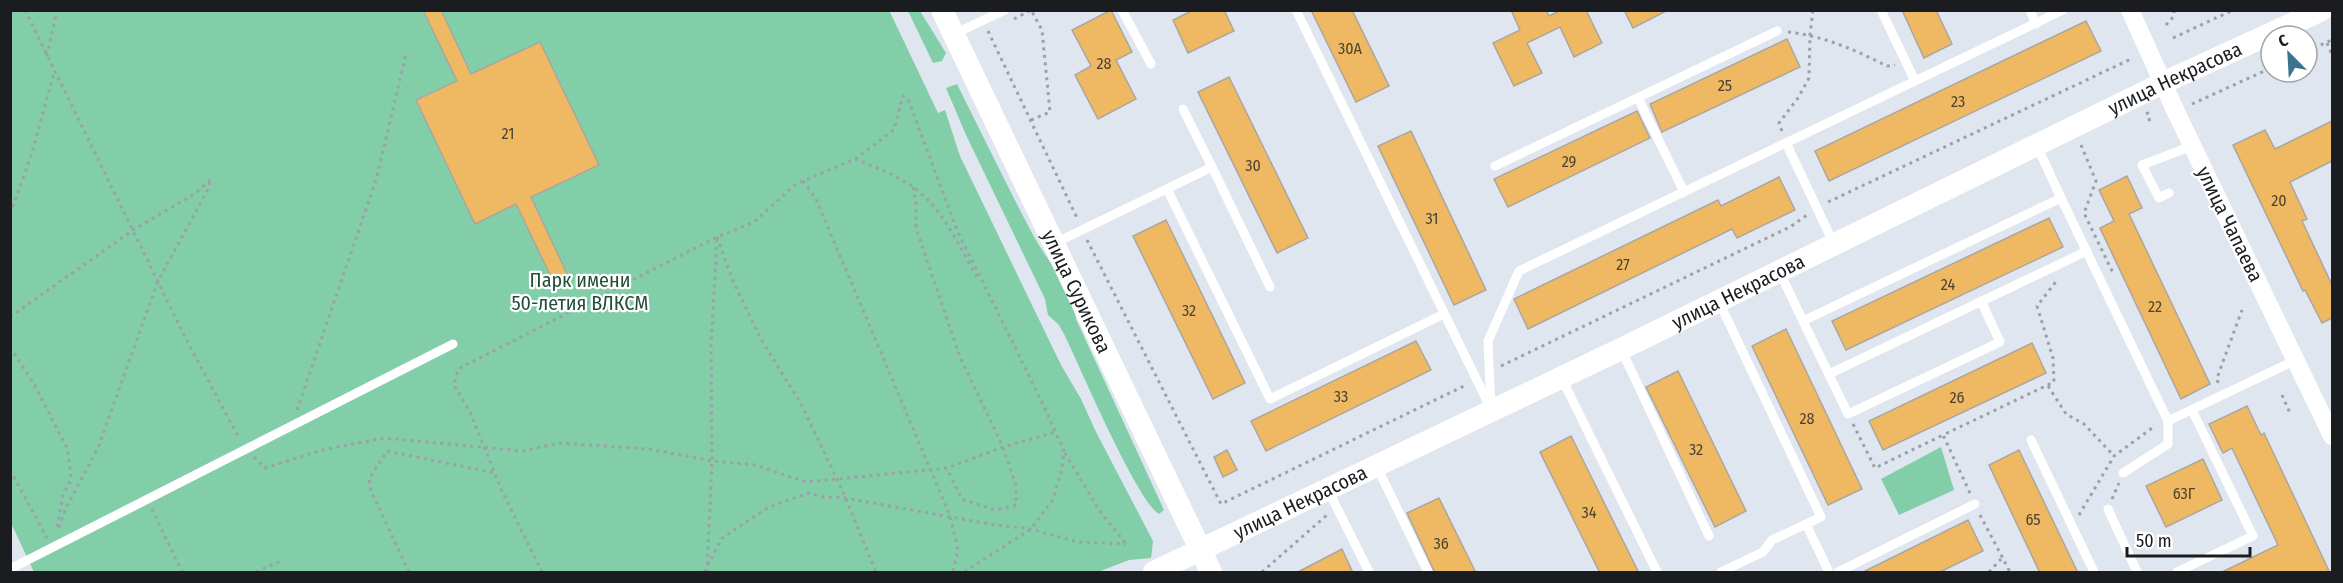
<svg xmlns="http://www.w3.org/2000/svg" width="2343" height="583" font-family="'Fira Sans Condensed',sans-serif">
  <style>
    .green { fill: #82cea9 }
    .building { fill: #efb963; stroke: #aba69e; stroke-width: 1.5 }
    .lines { fill: none; stroke-linecap: round; stroke-linejoin: round }
    .path { stroke: #9ca0a7; stroke-width: 3; stroke-dasharray: 3 4.5; stroke-linecap: butt }
    .service { stroke: #fff; stroke-width: 9 }
    .minor { stroke: #fff; stroke-width: 18 }
    .tertiary { stroke: #fff; stroke-width: 22 }
    .labels { text-anchor: middle; dominant-baseline: central; stroke-width: 4.5; stroke-linejoin: round; paint-order: stroke }
    .number-label { font-size: 16px; fill: #4f4330 }
    .street-label { font-size: 20px; fill: #1a1c1f; stroke: #fff }
    .park-label { font-size: 20px; fill: #224e3a; stroke: #fff }
  </style>
  <rect width="100%" height="100%" fill="#e0e6ef"/>
  <!-- green -->
  <g class="green">
    <path d="M 889,10 L 938,113 L 945,110 L 960,156 L 1061,365 L 1081,399 L 1096,432 L 1153,541 L 1151,558 L 1129,560 L 1098,572 L 34,572 L 11,523 L 11,11 Z"/>
    <path d="M 908,11 L 920,11 L 946,53 L 942,61 L 933,63 Z"/>
    <path d="M 957,84 C 982,134 1006,184 1032,233 C 1049,265 1070,282 1076,319 L 1164,510 L 1159,514 C 1137,501 1080,367 1065,336 L 1059,325 L 1048,315 L 1045,299 L 966,135 L 946,88 Z"/>
    <path d="M 1941,447 L 1954,490 L 1899,515 L 1881,479 Z"/>
  </g>
  <!-- building -->
  <g class="building">
    <path d="M 423,10 L 441,10 L 471,74 L 540,42 L 599,165 L 531,197 L 568,276 L 554,283 L 516,204 L 475,224 L 416,100 L 457,81 Z"/>
    <path d="M 1111,10 L 1132,52 L 1116,60 L 1136,99 L 1098,119 L 1075,75 L 1091,66 L 1072,30 Z"/>
    <path d="M 1193,10 L 1224,10 L 1234,31 L 1188,53 L 1173,20 Z"/>
    <path d="M 1311,10 L 1352,10 L 1389,86 L 1356,102 Z"/>
    <path d="M 1511,10 L 1546,10 L 1549,16 L 1561,10 L 1586,10 L 1602,43 L 1574,57 L 1560,27 L 1527,43 L 1542,73 L 1514,86 L 1493,43 L 1520,30 Z"/>
    <path d="M 1624,10 L 1668,10 L 1633,28 Z"/>
    <path d="M 1902,10 L 1936,10 L 1952,44 L 1924,58 Z"/>
    <path d="M 2086,21 L 2101,51 L 1829,181 L 1815,151 Z"/>
    <path d="M 1787,39 L 1800,67 L 1662,132 L 1650,104 Z"/>
    <path d="M 1229,77 L 1308,238 L 1277,253 L 1198,92 Z"/>
    <path d="M 1637,111 L 1650,138 L 1508,207 L 1494,179 Z"/>
    <path d="M 2332,121 L 2332,161 L 2290,182 L 2307,219 L 2302,221 L 2332,285 L 2332,318 L 2322,323 L 2305,290 L 2303,291 L 2233,145 L 2265,130 L 2275,149 Z"/>
    <path d="M 1411,131 L 1486,290 L 1454,305 L 1378,146 Z"/>
    <path d="M 2127,176 L 2142,208 L 2129,214 L 2210,384 L 2181,399 L 2100,228 L 2114,221 L 2099,190 Z"/>
    <path d="M 1779,177 L 1795,210 L 1737,238 L 1732,229 L 1528,329 L 1514,299 L 1718,200 L 1721,206 Z"/>
    <path d="M 2049,218 L 2063,247 L 1846,350 L 1832,321 Z"/>
    <path d="M 1166,220 L 1245,383 L 1213,399 L 1133,236 Z"/>
    <path d="M 1786,329 L 1862,489 L 1828,505 L 1752,346 Z"/>
    <path d="M 1416,341 L 1431,370 L 1266,451 L 1251,421 Z"/>
    <path d="M 2032,343 L 2046,373 L 1883,450 L 1869,421 Z"/>
    <path d="M 1678,371 L 1746,511 L 1715,527 L 1646,387 Z"/>
    <path d="M 2247,406 L 2261,435 L 2264,433 L 2330,573 L 2220,573 L 2278,545 L 2232,448 L 2223,453 L 2209,424 Z"/>
    <path d="M 1571,436 L 1639,573 L 1600,573 L 1540,452 Z"/>
    <path d="M 1227,450 L 1237,470 L 1223,477 L 1214,457 Z"/>
    <path d="M 2019,450 L 2078,573 L 2040,573 L 1989,465 Z"/>
    <path d="M 2203,459 L 2222,500 L 2166,527 L 2146,486 Z"/>
    <path d="M 1439,498 L 1476,573 L 1435,573 L 1407,513 Z"/>
    <path d="M 1968,520 L 1983,551 L 1938,573 L 1861,573 Z"/>
    <path d="M 1342,549 L 1353,573 L 1296,573 Z"/>
  </g>
  <g class="lines">
    <!-- path -->
    <g class="path">
      <path d="M 25,10 L 187,341 L 239,438"/>
      <path d="M 1014,19 L 1031,10"/>
      <path d="M 2166,25 L 2174,16 L 2174,10"/>
      <path d="M 988,31 L 1078,220"/>
      <path d="M 1788,32 C 1824,36 1855,50 1887,66 L 1895,65"/>
      <path d="M 2173,38 L 2233,10"/>
      <path d="M 2327,43 L 2332,55"/>
      <path d="M 2307,51 L 2332,40"/>
      <path d="M 47,56 L 57,10"/>
      <path d="M 2192,104 L 2271,68"/>
      <path d="M 2146,114 L 2148,113 L 2150,123"/>
      <path d="M 1031,120 L 1050,112 L 1042,30 L 1031,10"/>
      <path d="M 1782,131 L 1779,123 L 1798,98 L 1809,78 L 1810,35 L 1813,10"/>
      <path d="M 2081,145 L 2096,181 L 2084,213 L 2113,273"/>
      <path d="M 855,159 C 881,169 909,180 929,201 C 949,222 962,252 977,277"/>
      <path d="M 803,181 L 816,199 L 950,516 L 958,550 L 953,572"/>
      <path d="M 913,187 L 916,205 L 916,228 L 960,357 L 1003,447 L 1016,485 L 1016,505 L 995,510 L 962,499 L 947,469"/>
      <path d="M 1828,202 L 2131,59"/>
      <path d="M 10,214 L 31,156 L 54,73"/>
      <path d="M 717,237 L 733,281 L 761,339 L 801,404 L 843,492 L 876,572"/>
      <path d="M 1087,240 L 1221,504 L 1466,385"/>
      <path d="M 10,317 L 133,230 L 196,193 L 211,179 L 207,191 L 158,281 L 98,448 L 67,506 L 58,530"/>
      <path d="M 10,347 L 34,384 L 68,450 L 71,480 L 63,494 L 57,528"/>
      <path d="M 1501,366 L 1790,227 L 1807,215"/>
      <path d="M 2218,383 L 2217,378 L 2242,310"/>
      <path d="M 2048,386 L 2066,414 L 2084,424 L 2114,456"/>
      <path d="M 2282,395 L 2290,413"/>
      <path d="M 297,410 L 376,180 L 406,54"/>
      <path d="M 1853,424 L 1875,468 L 1943,435"/>
      <path d="M 1065,453 L 1097,507 L 1126,544"/>
      <path d="M 254,457 L 265,468 L 322,450 L 384,438 L 523,451 L 559,443 L 649,449 L 712,461 L 755,465 L 806,482 L 947,468 L 1003,447 L 1056,432"/>
      <path d="M 10,470 L 47,538"/>
      <path d="M 1970,493 L 1943,435 L 2054,382 L 2053,358 L 2037,306 L 2058,279"/>
      <path d="M 2112,499 L 2119,483"/>
      <path d="M 152,509 L 182,572"/>
      <path d="M 1980,515 L 2010,572"/>
      <path d="M 2079,515 L 2114,456 L 2155,426"/>
      <path d="M 256,572 L 283,560"/>
      <path d="M 409,572 L 371,491 L 369,479 L 387,451 L 495,473"/>
      <path d="M 542,572 L 502,491 L 470,412 L 454,385 L 458,369 L 717,237 L 754,222 L 796,184 L 855,159 L 894,130 L 903,96 L 908,99 L 957,230 L 1043,404 L 1064,451 L 1062,469 L 1053,499 L 1031,529 L 964,572"/>
      <path d="M 704,572 L 722,538 L 769,507 L 809,493 L 823,497 L 845,498 L 996,525 L 1031,529 L 1078,542 L 1126,544"/>
      <path d="M 707,572 L 712,461 L 711,346 L 717,239"/>
      <path d="M 1262,572 L 1327,515"/>
      <path d="M 1989,572 L 2001,559"/>
    </g>
    <!-- service -->
    <g class="service">
      <path d="M 1122,10 L 1151,64"/>
      <path d="M 1296,10 L 1490,407"/>
      <path d="M 1881,10 L 1915,81 L 2063,10"/>
      <path d="M 2030,10 L 2036,24"/>
      <path d="M 954,34 L 1005,10"/>
      <path d="M 1638,98 L 1684,192"/>
      <path d="M 1786,143 L 1834,244"/>
      <path d="M 1495,166 L 1777,31"/>
      <path d="M 1212,167 L 1270,287"/>
      <path d="M 1167,189 L 1270,399 L 1444,314"/>
      <path d="M 2169,193 L 2159,198 L 2142,165 L 2192,146"/>
      <path d="M 2061,198 L 2168,421 L 2296,360"/>
      <path d="M 1055,243 L 1212,167 L 1183,109"/>
      <path d="M 1780,273 L 1803,321 L 2061,198 L 2037,146"/>
      <path d="M 1719,302 L 1821,517 L 1772,540 L 1763,552 L 1721,572"/>
      <path d="M 1803,321 L 1848,414 L 2000,342 L 1981,301"/>
      <path d="M 1621,349 L 1709,536"/>
      <path d="M 1829,374 L 2087,251"/>
      <path d="M 1561,377 L 1657,572"/>
      <path d="M 1491,410 L 1488,341 L 1519,271 L 1915,81"/>
      <path d="M 2031,440 L 2094,572"/>
      <path d="M 1377,467 L 1428,572"/>
      <path d="M 2123,473 L 2168,444 L 2168,421"/>
      <path d="M 1328,490 L 1369,572"/>
      <path d="M 2108,509 L 2137,572"/>
      <path d="M 1806,524 L 1829,572"/>
      <path d="M 10,569 L 453,344"/>
      <path d="M 1838,572 L 1975,504"/>
      <path d="M 2177,572 L 2253,536 L 2192,410"/>
    </g>
    <!-- minor -->
    <path class="minor" d="M 2130,10 L 2176,112 L 2332,436"/>
    <!-- tertiary -->
    <g class="tertiary">
      <path id="s1" d="M 942,10 L 1211,572"/>
      <path id="s2" d="M 1154,572 L 1621,349 L 2163,83 L 2322,10"/>
    </g>
  </g>
  <g class="labels">
    <!-- number labels -->
    <g class="number-label">
      <text x="1350" y="48">30А</text>
      <text x="1104" y="63">28</text>
      <text x="1725" y="85">25</text>
      <text x="1958" y="101">23</text>
      <text x="508" y="133">21</text>
      <text x="1569" y="161">29</text>
      <text x="1253" y="165">30</text>
      <text x="2279" y="200">20</text>
      <text x="1432" y="218">31</text>
      <text x="1623" y="264">27</text>
      <text x="1948" y="284">24</text>
      <text x="2155" y="306">22</text>
      <text x="1189" y="310">32</text>
      <text x="1341" y="396">33</text>
      <text x="1957" y="397">26</text>
      <text x="1807" y="418">28</text>
      <text x="1696" y="449">32</text>
      <text x="2184" y="493">63Г</text>
      <text x="1589" y="512">34</text>
      <text x="2033" y="519">65</text>
      <text x="1441" y="543">36</text>
    </g>
    <!-- street labels -->
    <g class="street-label">
      <text stroke="none"><textPath href="#s2" startOffset="1134">улица Некрасова</textPath></text>
      <text transform="translate(2230 224) rotate(64)">улица Чапаева</text>
      <text stroke="none"><textPath href="#s1" startOffset="312">улица Сурикова</textPath></text>
      <text stroke="none"><textPath href="#s2" startOffset="648">улица Некрасова</textPath></text>
      <text stroke="none"><textPath href="#s2" startOffset="162">улица Некрасова</textPath></text>
    </g>
    <!-- park labels -->
    <g class="park-label">
      <text x="580" y="280">Парк имени<tspan x="580" dy="23">50-летия ВЛКСМ</tspan></text>
    </g>
  </g>
  <!-- border -->
  <rect width="2343" height="583" fill="none" stroke="#1a1c1f" stroke-width="24"/>
  <!-- north arrow -->
  <g transform="translate(2289 54) rotate(336)"><circle r="28" fill="#ffffff" stroke="#a3a4a5" stroke-width="1.5"/>
  <path d="M0-4.5L10 22L0 15L-10 22Z" fill="#3a738d"/>
  <text y="-9" font-size="16" font-weight="bold" text-anchor="middle" fill="#1a1c1f">С</text>
  </g>
  <!-- scale -->
  <path d="M2127 547v9h123v-9" fill="none" stroke="#1a1c1f" stroke-width="3"/>
  <text x="2136" y="547" font-size="18" fill="#1a1c1f" stroke="#ffffff" stroke-width="4.5" paint-order="stroke">50 m</text>
</svg>
